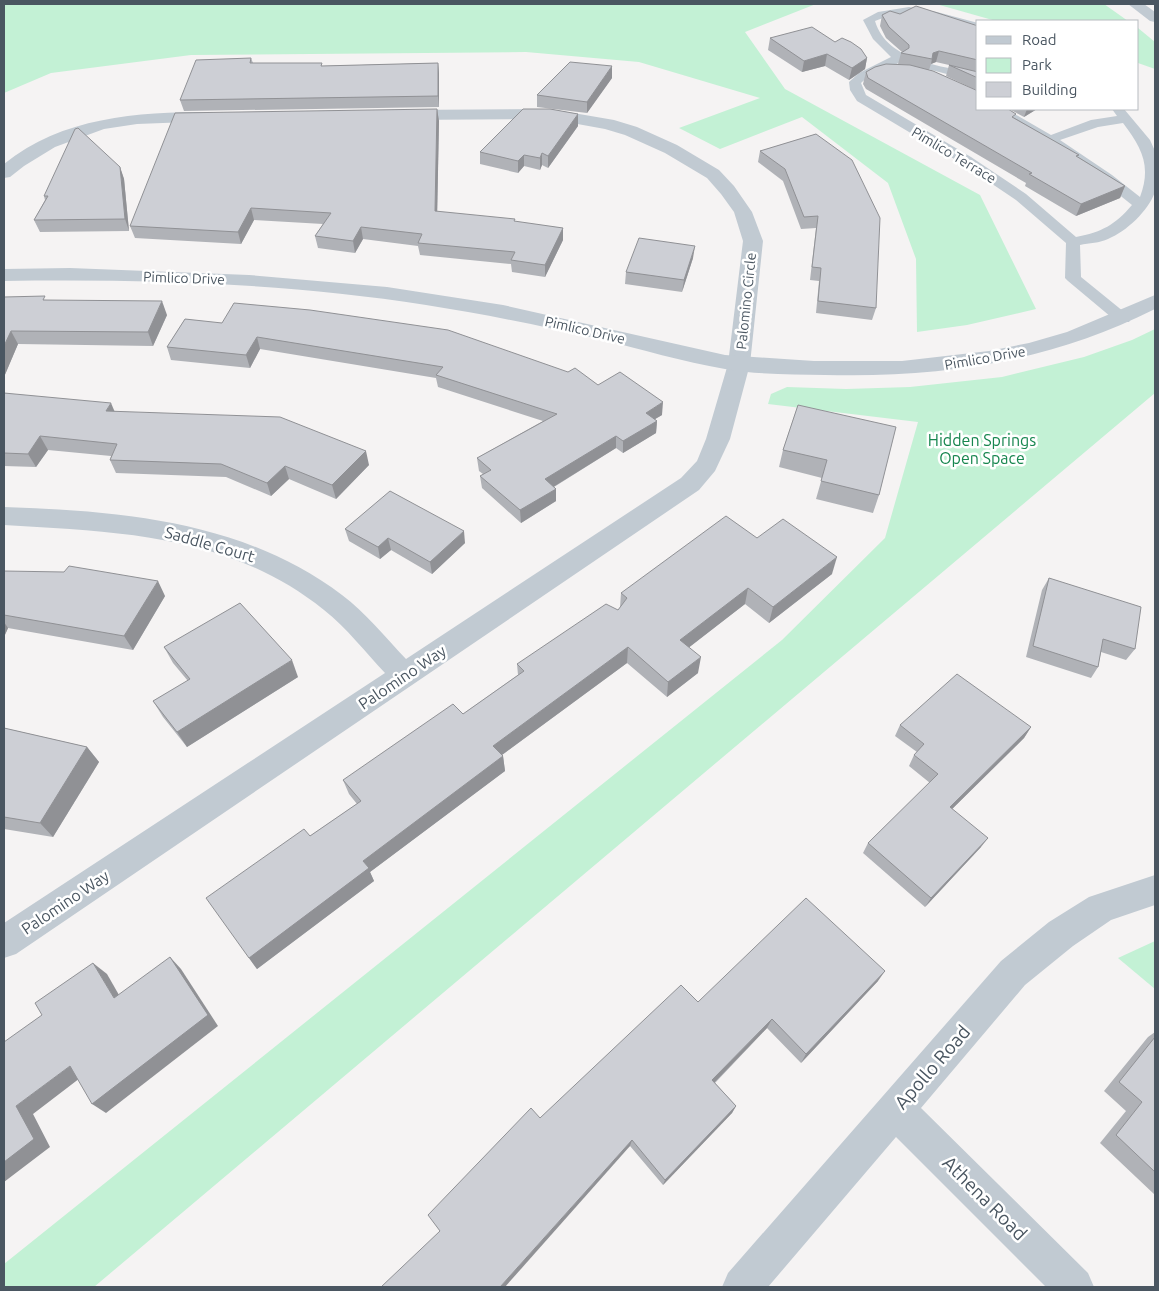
<svg xmlns="http://www.w3.org/2000/svg" width="1159" height="1291" font-family="Ubuntu,sans-serif">
  <style>
    .green { fill: #c3f1d5 }
    .lines { fill: none; stroke-linecap: round; stroke-linejoin: round }
    .service { fill: #c1cad2; fill-rule: evenodd }
    .minor { fill: #c1cad2; fill-rule: evenodd }
    .tertiary { fill: #c1cad2; fill-rule: evenodd }
    .wall { fill: #b0b2b7 }
    .shaded-wall { fill: #909195 }
    .building { fill: #cdcfd5; stroke: #909195 }
    .labels { text-anchor: middle; dominant-baseline: central; stroke-width: 5; stroke-linejoin: round; paint-order: stroke }
    .far-street-label { font-size: 14px; fill: #4a5661; stroke: #fff }
    .park-label { font-size: 16px; fill: #17864f; stroke: #fff }
    .street-label { font-size: 16px; fill: #4a5661; stroke: #fff }
    .near-street-label { font-size: 19px; fill: #4a5661; stroke: #fff }
  </style>
  <rect width="100%" height="100%" fill="#f5f3f3"/>
  <!-- green -->
  <g class="green">
    <path d="M 4,4 L 816,4 L 745,32 L 785,89 L 980,195 L 1036,309 L 967,325 L 917,332 L 916,259 L 888,183 L 802,117 L 720,149 L 679,128 L 760,98 L 639,62 L 526,52 L 191,55 L 51,73 L 4,93 Z"/>
    <path d="M 936,4 L 1104,4 L 1128,21 L 996,21 Z"/>
    <path d="M 1138,28 L 1155,42 L 1155,69 L 1138,63 Z"/>
    <path d="M 1155,329 L 1155,393 L 94,1287 L 4,1287 L 4,1264 L 782,640 L 885,538 L 918,422 L 768,404 L 771,394 L 787,387 L 846,389 L 910,387 L 1002,377 L 1084,357 L 1132,340 Z"/>
    <path d="M 1155,941 L 1155,989 L 1118,958 Z"/>
  </g>
  <g class="lines">
    <!-- service -->
    <path class="service" d="M 909,7 L 937,12 L 978,23 L 978,30 C 943,22 910,5 875,21 C 887,62 943,66 978,74 L 978,82 L 900,62 L 893,66 L 898,69 L 896,72 C 883,75 873,72 861,83 L 866,95 L 971,157 L 1026,194 L 1076,237 C 1102,232 1115,225 1132,205 L 1102,181 L 1067,156 L 993,112 L 991,109 L 1006,109 L 1051,135 L 1091,120 L 1117,116 L 1112,109 L 1124,109 L 1150,140 L 1155,151 L 1155,192 C 1148,211 1127,231 1108,239 C 1100,243 1089,243 1080,245 L 1081,277 L 1129,316 L 1131,319 L 1129,322 L 1117,322 L 1068,281 L 1065,278 L 1066,243 L 1016,200 L 961,163 L 857,101 L 850,90 L 849,82 L 859,73 L 891,57 L 873,39 L 863,20 L 878,12 ZM 1123,123 C 1141,147 1152,165 1140,197 L 1112,175 L 1060,140 L 1098,127 Z"/>
    <!-- minor -->
    <g class="minor">
      <path d="M 550,109 L 614,120 L 637,127 L 677,145 L 719,170 L 734,186 L 752,212 L 763,241 L 750,364 L 730,439 L 715,471 L 699,490 L 16,954 L 4,958 L 4,923 L 385,673 C 365,652 347,628 324,610 C 229,534 119,532 4,525 L 4,507 C 122,511 244,521 342,595 C 365,612 386,638 406,659 L 681,478 L 697,461 L 706,439 L 728,364 L 743,241 L 734,212 L 721,194 L 707,178 L 665,153 L 625,135 L 605,129 L 550,119 L 400,120 L 394,119 L 392,115 L 394,111 L 400,110 Z"/>
      <path d="M 209,112 L 215,113 L 217,117 L 215,121 L 137,124 L 104,129 L 55,147 L 24,166 L 10,177 L 4,178 L 4,164 C 62,117 137,112 209,112 Z"/>
      <path d="M 1155,875 L 1155,905 L 1111,920 L 1073,946 L 1025,985 L 921,1108 L 1088,1273 L 1094,1287 L 1046,1287 L 896,1137 L 768,1287 L 722,1287 L 728,1273 L 1001,961 L 1049,922 L 1089,897 Z"/>
    </g>
    <!-- tertiary -->
    <g class="tertiary">
      <path d="M 1128,4 L 1144,4 L 1155,12 L 1155,22 L 1150,21 Z"/>
      <path d="M 70,268 L 249,275 L 387,287 L 503,305 L 725,355 L 814,361 L 902,361 L 989,351 L 1029,343 L 1067,332 L 1155,295 L 1155,309 C 1049,362 942,378 825,375 C 792,374 758,375 725,369 C 683,362 641,349 599,339 C 542,326 484,314 426,305 C 287,283 144,279 4,281 L 4,269 Z"/>
    </g>
  </g>
  <!-- wall -->
  <g class="wall">
    <path d="M 900,14 L 978,26 L 978,91 L 946,76 L 949,65 L 936,62 L 931,64 L 929,70 L 1015,118 L 1125,186 L 1120,198 L 1076,216 L 1025,186 L 1026,183 L 866,89 L 863,84 L 866,72 L 898,64 L 901,53 L 902,52 L 886,38 L 880,26 L 882,15 Z"/>
    <path d="M 770,38 L 835,42 L 867,58 L 865,69 L 849,80 L 825,66 L 802,72 L 768,50 Z"/>
    <path d="M 251,58 L 253,63 L 323,66 L 438,63 L 439,74 L 439,107 L 184,111 L 180,100 Z"/>
    <path d="M 612,78 L 587,113 L 537,107 L 537,95 Z"/>
    <path d="M 437,109 L 439,121 L 437,212 L 563,228 L 563,240 L 545,277 L 512,272 L 511,264 L 420,255 L 418,246 L 363,239 L 355,253 L 318,248 L 315,236 L 323,224 L 254,220 L 241,244 L 135,238 L 130,226 Z"/>
    <path d="M 1009,109 L 1037,109 L 1024,117 Z"/>
    <path d="M 578,126 L 548,168 L 542,165 L 540,170 L 524,166 L 518,173 L 480,164 L 480,152 Z"/>
    <path d="M 816,134 L 876,308 L 872,320 L 816,313 L 819,281 L 810,280 L 816,228 L 801,229 L 783,181 L 758,162 L 760,151 Z"/>
    <path d="M 120,167 L 124,179 L 129,231 L 40,232 L 34,220 L 45,200 L 44,196 Z"/>
    <path d="M 693,258 L 682,292 L 625,284 L 626,272 Z"/>
    <path d="M 4,297 L 47,300 L 167,315 L 153,346 L 18,344 L 4,377 Z"/>
    <path d="M 185,319 L 598,385 L 662,415 L 655,419 L 657,421 L 656,433 L 623,453 L 616,448 L 554,487 L 556,489 L 556,501 L 521,523 L 482,488 L 480,476 L 483,474 L 479,471 L 477,458 L 543,421 L 438,387 L 436,378 L 260,349 L 250,368 L 171,360 L 167,347 Z"/>
    <path d="M 4,393 L 114,411 L 369,465 L 336,499 L 289,479 L 271,496 L 226,477 L 116,473 L 110,460 L 111,456 L 48,450 L 36,467 L 4,466 Z"/>
    <path d="M 798,405 L 879,495 L 873,513 L 816,499 L 822,478 L 779,467 L 783,450 Z"/>
    <path d="M 345,529 L 465,543 L 432,574 L 391,550 L 380,559 L 349,541 Z"/>
    <path d="M 757,538 L 832,574 L 769,623 L 745,604 L 689,647 L 698,673 L 667,697 L 627,663 L 502,755 L 503,756 L 505,771 L 370,872 L 374,881 L 257,969 L 249,958 L 310,836 L 357,804 L 349,794 L 343,780 L 463,714 L 518,675 L 517,664 L 618,610 L 620,608 L 621,593 Z"/>
    <path d="M 4,571 L 165,596 L 133,650 L 8,628 L 4,637 Z"/>
    <path d="M 1049,578 L 1135,649 L 1126,660 L 1101,652 L 1098,667 L 1091,678 L 1026,657 L 1042,590 Z"/>
    <path d="M 164,647 L 298,677 L 187,747 L 163,717 L 153,701 L 188,681 L 173,663 Z"/>
    <path d="M 900,725 L 1031,727 L 1024,738 L 952,809 L 981,847 L 925,907 L 863,853 L 868,843 L 930,783 L 909,766 L 914,755 L 917,752 L 895,736 Z"/>
    <path d="M 4,728 L 87,747 L 99,762 L 53,837 L 4,829 Z"/>
    <path d="M 878,981 L 801,1063 L 767,1028 L 715,1083 L 736,1106 L 732,1113 L 663,1185 L 630,1146 L 440,1231 L 540,1118 L 698,1002 Z"/>
    <path d="M 1155,1032 L 1155,1195 L 1100,1143 L 1126,1111 L 1104,1091 L 1148,1037 Z"/>
  </g>
  <!-- shaded-wall -->
  <g class="shaded-wall">
    <path d="M 939,51 L 936,62 L 931,64 L 933,53 Z"/>
    <path d="M 827,54 L 825,66 L 802,72 L 804,61 Z"/>
    <path d="M 867,58 L 865,69 L 849,80 L 852,68 Z"/>
    <path d="M 438,63 L 439,74 L 439,107 L 438,96 Z"/>
    <path d="M 612,66 L 612,78 L 587,113 L 587,102 Z"/>
    <path d="M 437,109 L 439,121 L 437,223 L 435,211 Z"/>
    <path d="M 1027,109 L 1037,109 L 1024,117 Z"/>
    <path d="M 578,114 L 578,126 L 548,168 L 548,156 Z"/>
    <path d="M 542,153 L 542,165 L 540,170 L 540,158 Z"/>
    <path d="M 524,155 L 524,166 L 518,173 L 518,161 Z"/>
    <path d="M 120,167 L 124,179 L 129,231 L 125,219 Z"/>
    <path d="M 1125,186 L 1120,198 L 1076,216 L 1081,204 Z"/>
    <path d="M 251,208 L 254,220 L 241,244 L 238,232 Z"/>
    <path d="M 361,227 L 363,239 L 355,253 L 353,241 Z"/>
    <path d="M 563,228 L 563,240 L 545,277 L 545,265 Z"/>
    <path d="M 695,246 L 693,258 L 682,292 L 684,280 Z"/>
    <path d="M 162,301 L 167,315 L 153,346 L 148,332 Z"/>
    <path d="M 11,331 L 18,344 L 4,377 L 4,346 Z"/>
    <path d="M 257,337 L 260,349 L 250,368 L 246,355 Z"/>
    <path d="M 663,402 L 662,415 L 645,425 L 646,413 Z"/>
    <path d="M 111,403 L 117,417 L 106,411 Z"/>
    <path d="M 657,421 L 656,433 L 623,453 L 623,441 Z"/>
    <path d="M 40,436 L 48,450 L 36,467 L 28,454 Z"/>
    <path d="M 616,436 L 616,448 L 545,492 L 545,479 Z"/>
    <path d="M 366,451 L 369,465 L 336,499 L 332,485 Z"/>
    <path d="M 285,466 L 289,479 L 271,496 L 267,483 Z"/>
    <path d="M 556,489 L 556,501 L 521,523 L 520,510 Z"/>
    <path d="M 464,531 L 465,543 L 432,574 L 430,562 Z"/>
    <path d="M 388,538 L 391,550 L 380,559 L 378,547 Z"/>
    <path d="M 837,557 L 832,574 L 769,623 L 773,607 Z"/>
    <path d="M 158,581 L 165,596 L 133,650 L 124,636 Z"/>
    <path d="M 748,588 L 745,604 L 678,656 L 680,640 Z"/>
    <path d="M 4,622 L 8,628 L 4,637 Z"/>
    <path d="M 628,647 L 627,663 L 495,760 L 493,746 Z"/>
    <path d="M 701,657 L 698,673 L 667,697 L 668,682 Z"/>
    <path d="M 292,660 L 298,677 L 187,747 L 177,732 Z"/>
    <path d="M 1031,727 L 1024,738 L 944,817 L 950,807 Z"/>
    <path d="M 87,747 L 99,762 L 53,837 L 40,823 Z"/>
    <path d="M 503,756 L 505,771 L 370,872 L 374,881 L 257,969 L 249,958 L 363,861 Z"/>
    <path d="M 988,838 L 981,847 L 925,907 L 931,898 Z"/>
    <path d="M 170,957 L 181,969 L 218,1026 L 106,1113 L 92,1104 Z"/>
    <path d="M 93,963 L 107,974 L 127,1009 L 114,998 Z"/>
    <path d="M 885,971 L 878,981 L 801,1063 L 806,1054 Z"/>
    <path d="M 772,1019 L 767,1028 L 709,1088 L 712,1080 Z"/>
    <path d="M 70,1066 L 84,1075 L 33,1114 L 50,1147 L 4,1182 L 4,1162 L 16,1106 Z"/>
    <path d="M 736,1106 L 732,1113 L 663,1185 L 665,1180 Z"/>
    <path d="M 632,1140 L 630,1146 L 505,1287 L 500,1287 Z"/>
  </g>
  <!-- building -->
  <g class="building">
    <path d="M 916,6 L 978,26 L 978,60 L 939,51 L 933,53 L 932,59 L 901,53 L 909,48 L 909,45 L 889,27 L 882,15 L 890,11 L 900,14 Z"/>
    <path d="M 812,27 L 835,42 L 842,38 L 851,42 L 861,49 L 867,58 L 852,68 L 827,54 L 804,61 L 770,38 Z"/>
    <path d="M 251,58 L 250,63 L 322,63 L 321,66 L 438,63 L 438,96 L 180,100 L 196,60 Z"/>
    <path d="M 570,62 L 612,66 L 587,102 L 537,95 Z"/>
    <path d="M 886,64 L 910,65 L 933,71 L 978,91 L 978,109 L 1008,109 L 1016,114 L 1012,117 L 1079,155 L 1076,156 L 1125,186 L 1081,204 L 1029,174 L 1032,173 L 868,78 L 866,72 L 875,67 Z"/>
    <path d="M 949,65 L 978,72 L 978,78 Z"/>
    <path d="M 437,109 L 435,211 L 515,219 L 514,221 L 563,228 L 545,265 L 511,260 L 515,252 L 418,243 L 422,234 L 361,227 L 353,241 L 315,236 L 331,213 L 251,208 L 238,232 L 130,226 L 175,113 Z"/>
    <path d="M 523,109 L 550,109 L 578,114 L 548,156 L 542,153 L 540,158 L 524,155 L 518,161 L 480,152 Z"/>
    <path d="M 78,128 L 120,167 L 125,219 L 34,220 L 48,196 L 44,196 L 75,129 Z"/>
    <path d="M 816,134 L 852,160 L 880,218 L 876,308 L 818,301 L 821,268 L 812,267 L 818,216 L 804,217 L 785,169 L 760,151 Z"/>
    <path d="M 639,238 L 695,246 L 684,280 L 626,272 Z"/>
    <path d="M 45,296 L 43,300 L 162,301 L 148,332 L 11,331 L 4,346 L 4,297 Z"/>
    <path d="M 234,303 L 310,310 L 448,330 L 568,372 L 575,368 L 598,385 L 620,372 L 663,402 L 646,413 L 657,421 L 623,441 L 616,436 L 545,479 L 556,489 L 520,510 L 480,476 L 491,470 L 477,458 L 557,414 L 436,375 L 443,367 L 257,337 L 246,355 L 167,347 L 185,319 L 222,323 Z"/>
    <path d="M 4,393 L 111,403 L 106,411 L 280,417 L 366,451 L 332,485 L 285,466 L 267,483 L 221,464 L 110,460 L 117,444 L 40,436 L 28,454 L 4,453 Z"/>
    <path d="M 798,405 L 896,427 L 879,495 L 821,481 L 827,460 L 783,450 Z"/>
    <path d="M 390,491 L 464,531 L 430,562 L 388,538 L 378,547 L 345,529 Z"/>
    <path d="M 726,516 L 757,538 L 783,519 L 837,557 L 773,607 L 748,588 L 680,640 L 701,657 L 668,682 L 628,647 L 493,746 L 503,756 L 363,861 L 369,868 L 249,958 L 206,898 L 304,829 L 310,836 L 361,801 L 343,780 L 453,704 L 463,714 L 524,671 L 517,664 L 606,604 L 618,610 L 627,598 L 621,593 Z"/>
    <path d="M 69,566 L 158,581 L 124,636 L 4,615 L 4,571 L 64,572 Z"/>
    <path d="M 1049,578 L 1141,607 L 1135,649 L 1103,639 L 1098,667 L 1033,646 Z"/>
    <path d="M 240,603 L 292,660 L 177,732 L 153,701 L 190,679 L 164,647 Z"/>
    <path d="M 957,674 L 1031,727 L 950,807 L 988,838 L 931,898 L 868,843 L 938,774 L 914,755 L 924,744 L 900,725 Z"/>
    <path d="M 4,728 L 87,747 L 40,823 L 4,817 Z"/>
    <path d="M 806,898 L 885,971 L 806,1054 L 772,1019 L 712,1080 L 736,1106 L 665,1180 L 632,1140 L 500,1287 L 381,1287 L 440,1231 L 428,1215 L 531,1108 L 540,1118 L 681,985 L 698,1002 Z"/>
    <path d="M 170,957 L 208,1015 L 92,1104 L 70,1066 L 16,1106 L 34,1139 L 4,1162 L 4,1042 L 42,1015 L 35,1003 L 93,963 L 114,998 Z"/>
    <path d="M 1155,1037 L 1155,1172 L 1116,1135 L 1142,1102 L 1119,1082 Z"/>
  </g>
  <g class="labels">
    <!-- far-street labels -->
    <g class="far-street-label">
      <text transform="translate(954 155) rotate(31)">Pimlico Terrace</text>
      <text transform="translate(184 278) rotate(2)">Pimlico Drive</text>
      <text transform="translate(746 301) rotate(-84)">Palomino Circle</text>
      <text transform="translate(585 330) rotate(13)">Pimlico Drive</text>
      <text transform="translate(985 358) rotate(-10)">Pimlico Drive</text>
    </g>
    <!-- park labels -->
    <g class="park-label">
      <text x="982" y="440">Hidden Springs<tspan x="982" dy="18">Open Space</tspan></text>
    </g>
    <!-- street labels -->
    <g class="street-label">
      <text transform="translate(210 544) rotate(16)">Saddle Court</text>
      <text transform="translate(402 677) rotate(-34)">Palomino Way</text>
      <text transform="translate(65 902) rotate(-34)">Palomino Way</text>
    </g>
    <!-- near-street labels -->
    <g class="near-street-label">
      <text transform="translate(932 1067) rotate(-49)">Apollo Road</text>
      <text transform="translate(985 1198) rotate(45)">Athena Road</text>
    </g>
  </g>
  <!-- border -->
  <rect width="1159" height="1291" fill="none" stroke="#4a5661" stroke-width="10"/>
  <!-- legend -->
  <rect x="976" y="20" width="162" height="90" fill="#ffffff" stroke="#b7bbc0"/>
  <rect x="986" y="36" width="25" height="8" fill="#c1cad2" stroke="#b7bbc0"/>
  <text x="1022" y="45" font-size="15" fill="#4a5661">Road</text>
  <rect x="986" y="58" width="25" height="15" fill="#c3f1d5" stroke="#b7bbc0"/>
  <text x="1022" y="70" font-size="15" fill="#4a5661">Park</text>
  <rect x="986" y="82" width="25" height="15" fill="#cdcfd5" stroke="#b7bbc0"/>
  <text x="1022" y="95" font-size="15" fill="#4a5661">Building</text>
</svg>
